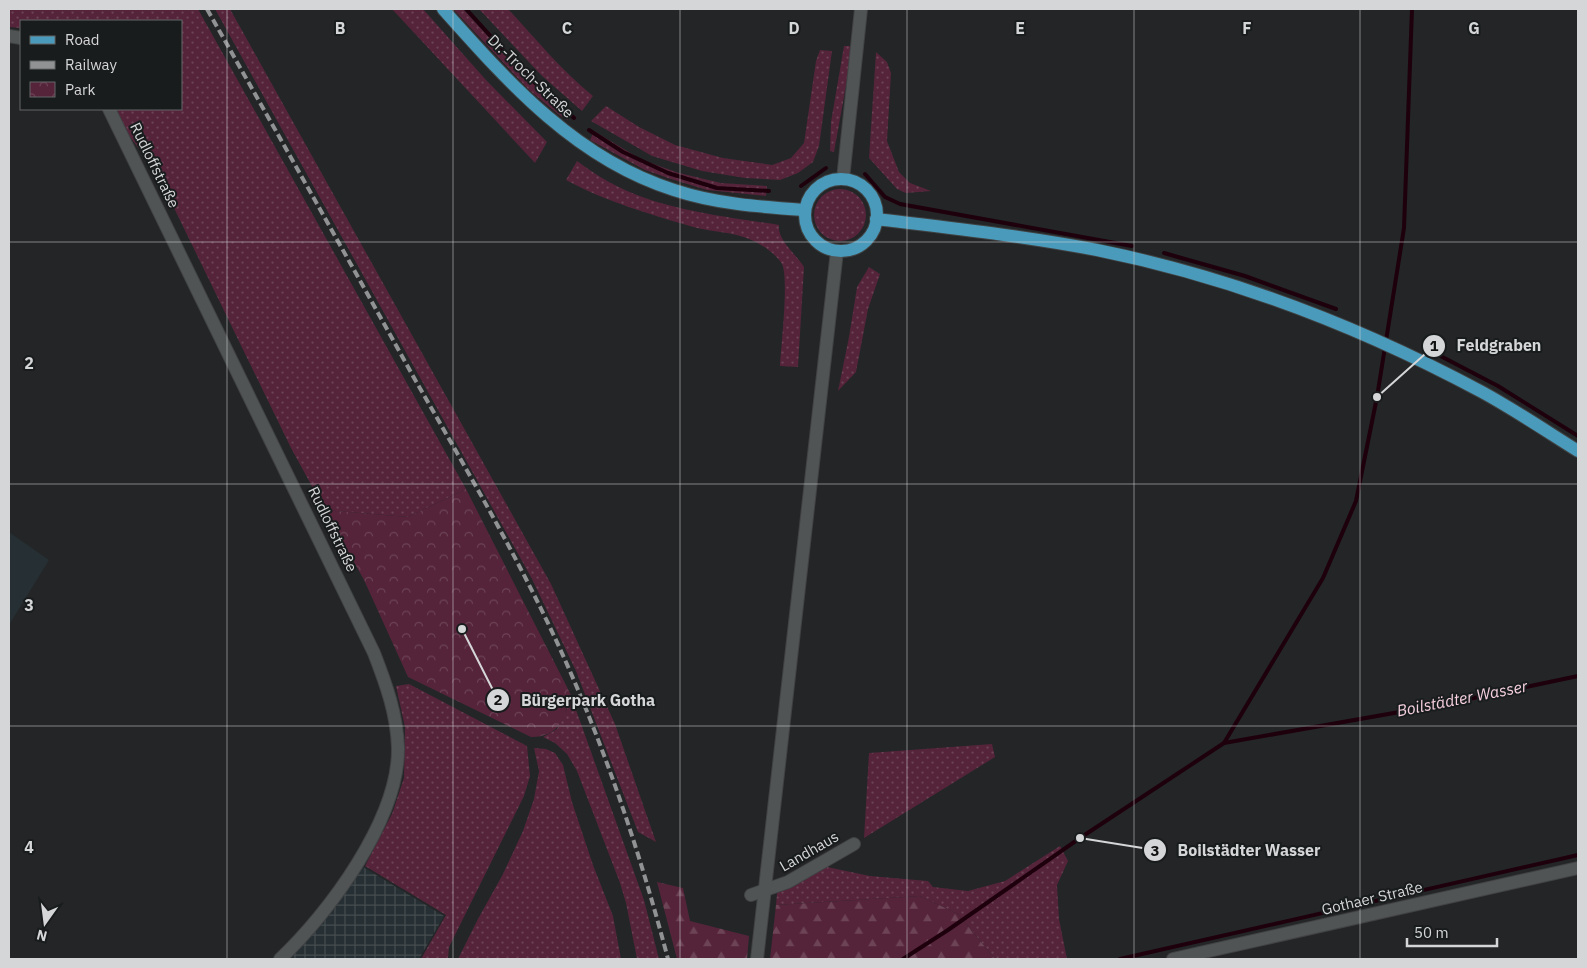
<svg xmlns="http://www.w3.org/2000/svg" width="1587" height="968" font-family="'IBM Plex Sans',sans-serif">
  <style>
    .built { fill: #262f33 }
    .industrial { fill: url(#industrial-grid) }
    .grass { fill: url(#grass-dots) }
    .forest { fill: url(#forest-firs) }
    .park { fill: url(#park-crowns) }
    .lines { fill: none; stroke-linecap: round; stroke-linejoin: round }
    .stream { stroke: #1e000d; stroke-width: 4 }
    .minor-casing { stroke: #404243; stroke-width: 14 }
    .major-casing { stroke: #404243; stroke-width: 14 }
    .minor { stroke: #515455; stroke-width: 12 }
    .major { stroke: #499abb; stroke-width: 12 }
    .rail { stroke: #909293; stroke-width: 4; stroke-dasharray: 8 4; stroke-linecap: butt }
    .grid { fill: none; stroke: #d5d6d7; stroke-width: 1; stroke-opacity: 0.55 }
    .labels { text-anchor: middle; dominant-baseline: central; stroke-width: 4; stroke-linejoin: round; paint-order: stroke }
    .street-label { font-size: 15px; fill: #d5d6d7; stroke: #191c1d }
    .water-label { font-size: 16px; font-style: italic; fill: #f6d1df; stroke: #191c1d }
    .grid-label { font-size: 16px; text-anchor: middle; font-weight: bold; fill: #d5d6d7; stroke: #191c1d; stroke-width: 4; stroke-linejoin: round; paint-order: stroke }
    .leader { fill: none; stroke: #d5d6d7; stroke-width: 2 }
    .callout-dot { fill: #d5d6d7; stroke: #191c1d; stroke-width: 2 }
    .mark-label { font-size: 15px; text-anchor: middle; font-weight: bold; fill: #111 }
    .callout-label { font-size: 16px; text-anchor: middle; font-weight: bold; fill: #d5d6d7; stroke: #191c1d; stroke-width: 4; stroke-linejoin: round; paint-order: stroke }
  </style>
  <defs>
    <pattern id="industrial-grid" width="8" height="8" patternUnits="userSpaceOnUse" patternTransform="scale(1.25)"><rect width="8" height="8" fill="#262f33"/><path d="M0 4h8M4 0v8" fill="none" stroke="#454c50"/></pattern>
    <pattern id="grass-dots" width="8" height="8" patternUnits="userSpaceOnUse" patternTransform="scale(1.25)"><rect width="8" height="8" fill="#55243a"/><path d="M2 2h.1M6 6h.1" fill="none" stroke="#6d4356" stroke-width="1.8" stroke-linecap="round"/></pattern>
    <pattern id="forest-firs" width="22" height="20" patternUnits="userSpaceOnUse" patternTransform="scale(1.25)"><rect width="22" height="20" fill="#55243a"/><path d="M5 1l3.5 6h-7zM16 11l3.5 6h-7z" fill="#6d4356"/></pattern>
    <pattern id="park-crowns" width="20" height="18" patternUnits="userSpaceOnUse" patternTransform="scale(1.25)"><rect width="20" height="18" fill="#55243a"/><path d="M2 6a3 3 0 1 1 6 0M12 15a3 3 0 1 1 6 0" fill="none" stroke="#6d4356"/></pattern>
  </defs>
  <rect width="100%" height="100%" fill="#232526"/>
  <!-- built -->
  <path class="built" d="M 9,532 L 49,560 L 9,625 Z"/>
  <!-- industrial -->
  <path class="industrial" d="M 363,867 L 444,916 L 419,959 L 290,959 L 334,909 Z"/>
  <!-- grass -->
  <g class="grass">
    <path d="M 9,9 L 198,9 L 466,489 L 408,517 L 325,510 L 291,448 L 156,171 L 130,137 L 116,109 L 181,109 L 181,21 L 21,21 L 21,28 L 9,27 Z"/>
    <path d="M 215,9 L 230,9 L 551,584 L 615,724 L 656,842 L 638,832 L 576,671 L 532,579 Z"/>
    <path d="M 392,9 L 423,9 L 486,80 L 547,142 L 535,163 Z"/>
    <path d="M 453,9 L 463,9 L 522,73 L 570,118 L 567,120 L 559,115 L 528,89 Z"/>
    <path d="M 479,9 L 508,9 C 536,39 562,71 593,96 L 582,111 L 541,75 Z"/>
    <path d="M 844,46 L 851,46 L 847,80 L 834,152 L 830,151 L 831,122 Z"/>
    <path d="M 820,50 L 832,51 L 819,146 L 813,162 L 798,173 L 780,180 L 745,178 L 702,171 L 652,156 L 591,121 L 606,106 L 639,127 L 675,145 L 723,158 L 772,165 L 791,158 L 804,143 L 816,61 Z"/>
    <path d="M 876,52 L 887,62 L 891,73 L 887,141 L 899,172 L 910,183 L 931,191 L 906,193 L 897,189 L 869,158 Z"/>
    <path d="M 594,131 L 642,160 L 679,173 L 721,183 L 767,186 L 766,196 L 707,190 L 671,179 L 645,170 L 590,140 Z"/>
    <path d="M 577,161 C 587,168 598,176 609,182 C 659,210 723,216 779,225 C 777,240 796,254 804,267 L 798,367 L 780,366 C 781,347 789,278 782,264 C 776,254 760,243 749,239 C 733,232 714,232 697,228 C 655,216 604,201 566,180 Z"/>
    <circle cx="840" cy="215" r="26"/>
    <path d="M 869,267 L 880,274 L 868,309 L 856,372 L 838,391 L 849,337 L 857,287 Z"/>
    <path d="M 409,684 L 527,746 L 530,776 L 524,796 L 449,947 L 448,959 L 421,959 L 446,915 L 365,866 L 392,814 L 404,778 L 405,727 L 396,686 Z"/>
    <path d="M 570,693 L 644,900 L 659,959 L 637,959 L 626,903 L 620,883 L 577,771 L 567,754 L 555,743 L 543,737 L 557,729 L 567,709 Z"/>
    <path d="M 992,744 L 995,757 L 864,838 L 869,753 Z"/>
    <path d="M 534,748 L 546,749 L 555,753 L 563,765 L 572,802 L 593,865 L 613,916 L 621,959 L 458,959 L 478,919 L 503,874 L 523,831 L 534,799 L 539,771 Z"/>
    <path d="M 1060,846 L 1068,861 L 1057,885 L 1059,919 L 1067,959 L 995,959 L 958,914 L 920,896 L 776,905 L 777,893 L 827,867 L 870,876 L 928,881 L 933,887 L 968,891 L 1005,881 Z"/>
  </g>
  <!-- forest -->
  <g class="forest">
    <path d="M 657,882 L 683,888 L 690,921 L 749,936 L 747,959 L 677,959 Z"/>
    <path d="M 920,896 L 958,914 L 995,959 L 770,959 L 776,905 Z"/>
  </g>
  <!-- park -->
  <path class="park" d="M 466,489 L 570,693 C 566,718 559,737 531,737 L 408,677 L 364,580 L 325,510 L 408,517 Z"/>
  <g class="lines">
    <!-- stream -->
    <g class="stream">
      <path d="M 466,9 L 525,74 L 574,118"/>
      <path d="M 589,130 L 623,152 L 668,173 L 717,188 L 769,191"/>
      <path d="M 865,174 L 885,197 L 900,204 L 1132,246"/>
      <path d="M 801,186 L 826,168"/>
      <path d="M 1164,253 L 1245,276 L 1336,309"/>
      <path d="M 1429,350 L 1498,386 L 1578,436"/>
      <path d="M 1224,743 L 1323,578 L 1356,501 L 1377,397 L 1404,228 L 1412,9"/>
      <path d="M 903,959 L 948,930 L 1080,838 L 1224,743 L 1445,704 L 1578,676"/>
      <path d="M 1120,959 L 1578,855"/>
    </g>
    <!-- minor casing -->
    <g class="minor-casing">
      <g id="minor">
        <path d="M 9,36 L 21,38"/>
        <path d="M 109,109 L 374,653 C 386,684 397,714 398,748 C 399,819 329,913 280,959"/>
        <path d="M 843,179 L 861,9"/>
        <path d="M 751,895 L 788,882 L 854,844"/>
        <path d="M 757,959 L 837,251"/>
        <path d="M 1173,959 L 1578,868"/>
      </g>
    </g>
    <!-- major casing -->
    <g class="major-casing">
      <g id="major">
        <path d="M 443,9 C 509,83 576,159 674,190 C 716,204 761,207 805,210"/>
        <circle cx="841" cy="215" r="36"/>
        <path d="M 876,219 C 950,228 1024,236 1097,250 C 1231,277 1361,327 1482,392 C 1515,410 1546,431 1578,451"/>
      </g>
    </g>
    <!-- minor -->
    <use href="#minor" class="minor"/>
    <!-- major -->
    <use href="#major" class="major"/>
    <!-- rail -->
    <path class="rail" d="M 207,9 C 276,131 345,253 413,376 C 462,462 513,548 555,638 C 603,741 639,849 668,959"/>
  </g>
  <!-- grid -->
  <path class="grid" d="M 227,9 L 227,959M 453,9 L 453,959M 680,9 L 680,959M 907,9 L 907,959M 1134,9 L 1134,959M 1360,9 L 1360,959M 9,242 L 1578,242M 9,484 L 1578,484M 9,726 L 1578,726"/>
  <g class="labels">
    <!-- street labels -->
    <g class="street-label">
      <text transform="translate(531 76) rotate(44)">Dr.-Troch-Straße</text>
      <text transform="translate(155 165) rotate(64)">Rudloffstraße</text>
      <text transform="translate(333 529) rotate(64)">Rudloffstraße</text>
      <text transform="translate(809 851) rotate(-30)">Landhaus</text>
      <text transform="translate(1372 898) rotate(-13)">Gothaer Straße</text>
    </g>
    <!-- water labels -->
    <g class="water-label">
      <text transform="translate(1462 698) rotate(-11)">Boilstädter Wasser</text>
    </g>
  </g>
  <g class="grid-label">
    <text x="340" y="34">B</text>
    <text x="567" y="34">C</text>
    <text x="794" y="34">D</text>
    <text x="1020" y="34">E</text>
    <text x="1247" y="34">F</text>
    <text x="1474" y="34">G</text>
    <text x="29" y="369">2</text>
    <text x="29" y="611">3</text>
    <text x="29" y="853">4</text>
  </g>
  <!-- callouts -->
  <path class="leader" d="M1377 397L1434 346M462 629L498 700M1080 838L1155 850"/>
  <g class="callout-dot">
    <circle cx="1377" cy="397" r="5"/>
    <circle cx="462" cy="629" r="5"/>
    <circle cx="1080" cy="838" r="5"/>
    <circle cx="1434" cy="346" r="12"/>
    <circle cx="498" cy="700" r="12"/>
    <circle cx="1155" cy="850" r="12"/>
  </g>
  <g class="mark-label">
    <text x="1434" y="351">1</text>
    <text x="498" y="705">2</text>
    <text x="1155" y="856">3</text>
  </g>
  <g class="callout-label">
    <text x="1499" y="351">Feldgraben</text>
    <text x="588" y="706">Bürgerpark Gotha</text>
    <text x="1249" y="856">Boilstädter Wasser</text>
  </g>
  <!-- border -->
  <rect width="1587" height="968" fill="none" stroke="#d5d6d7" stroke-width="20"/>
  <!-- legend -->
  <rect x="20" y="20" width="162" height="90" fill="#191c1d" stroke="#646667"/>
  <rect x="30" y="36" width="25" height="8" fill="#499abb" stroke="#646667"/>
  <text x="65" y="45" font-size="15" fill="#d5d6d7">Road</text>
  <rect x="30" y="61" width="25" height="8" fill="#909293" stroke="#646667"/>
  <text x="65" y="70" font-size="15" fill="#d5d6d7">Railway</text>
  <rect x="30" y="82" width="25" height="15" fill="url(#park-crowns)" stroke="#646667"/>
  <text x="65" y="95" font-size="15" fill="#d5d6d7">Park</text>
  <!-- north arrow -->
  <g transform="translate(45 923) rotate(194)" stroke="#191c1d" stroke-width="4" paint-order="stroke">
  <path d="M0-4L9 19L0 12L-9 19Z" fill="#d5d6d7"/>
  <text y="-8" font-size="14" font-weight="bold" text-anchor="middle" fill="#d5d6d7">N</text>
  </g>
  <!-- scale -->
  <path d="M1407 938v8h90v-8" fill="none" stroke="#d5d6d7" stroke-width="2.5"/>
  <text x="1414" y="938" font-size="15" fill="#d5d6d7" stroke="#191c1d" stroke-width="4" paint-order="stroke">50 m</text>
</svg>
